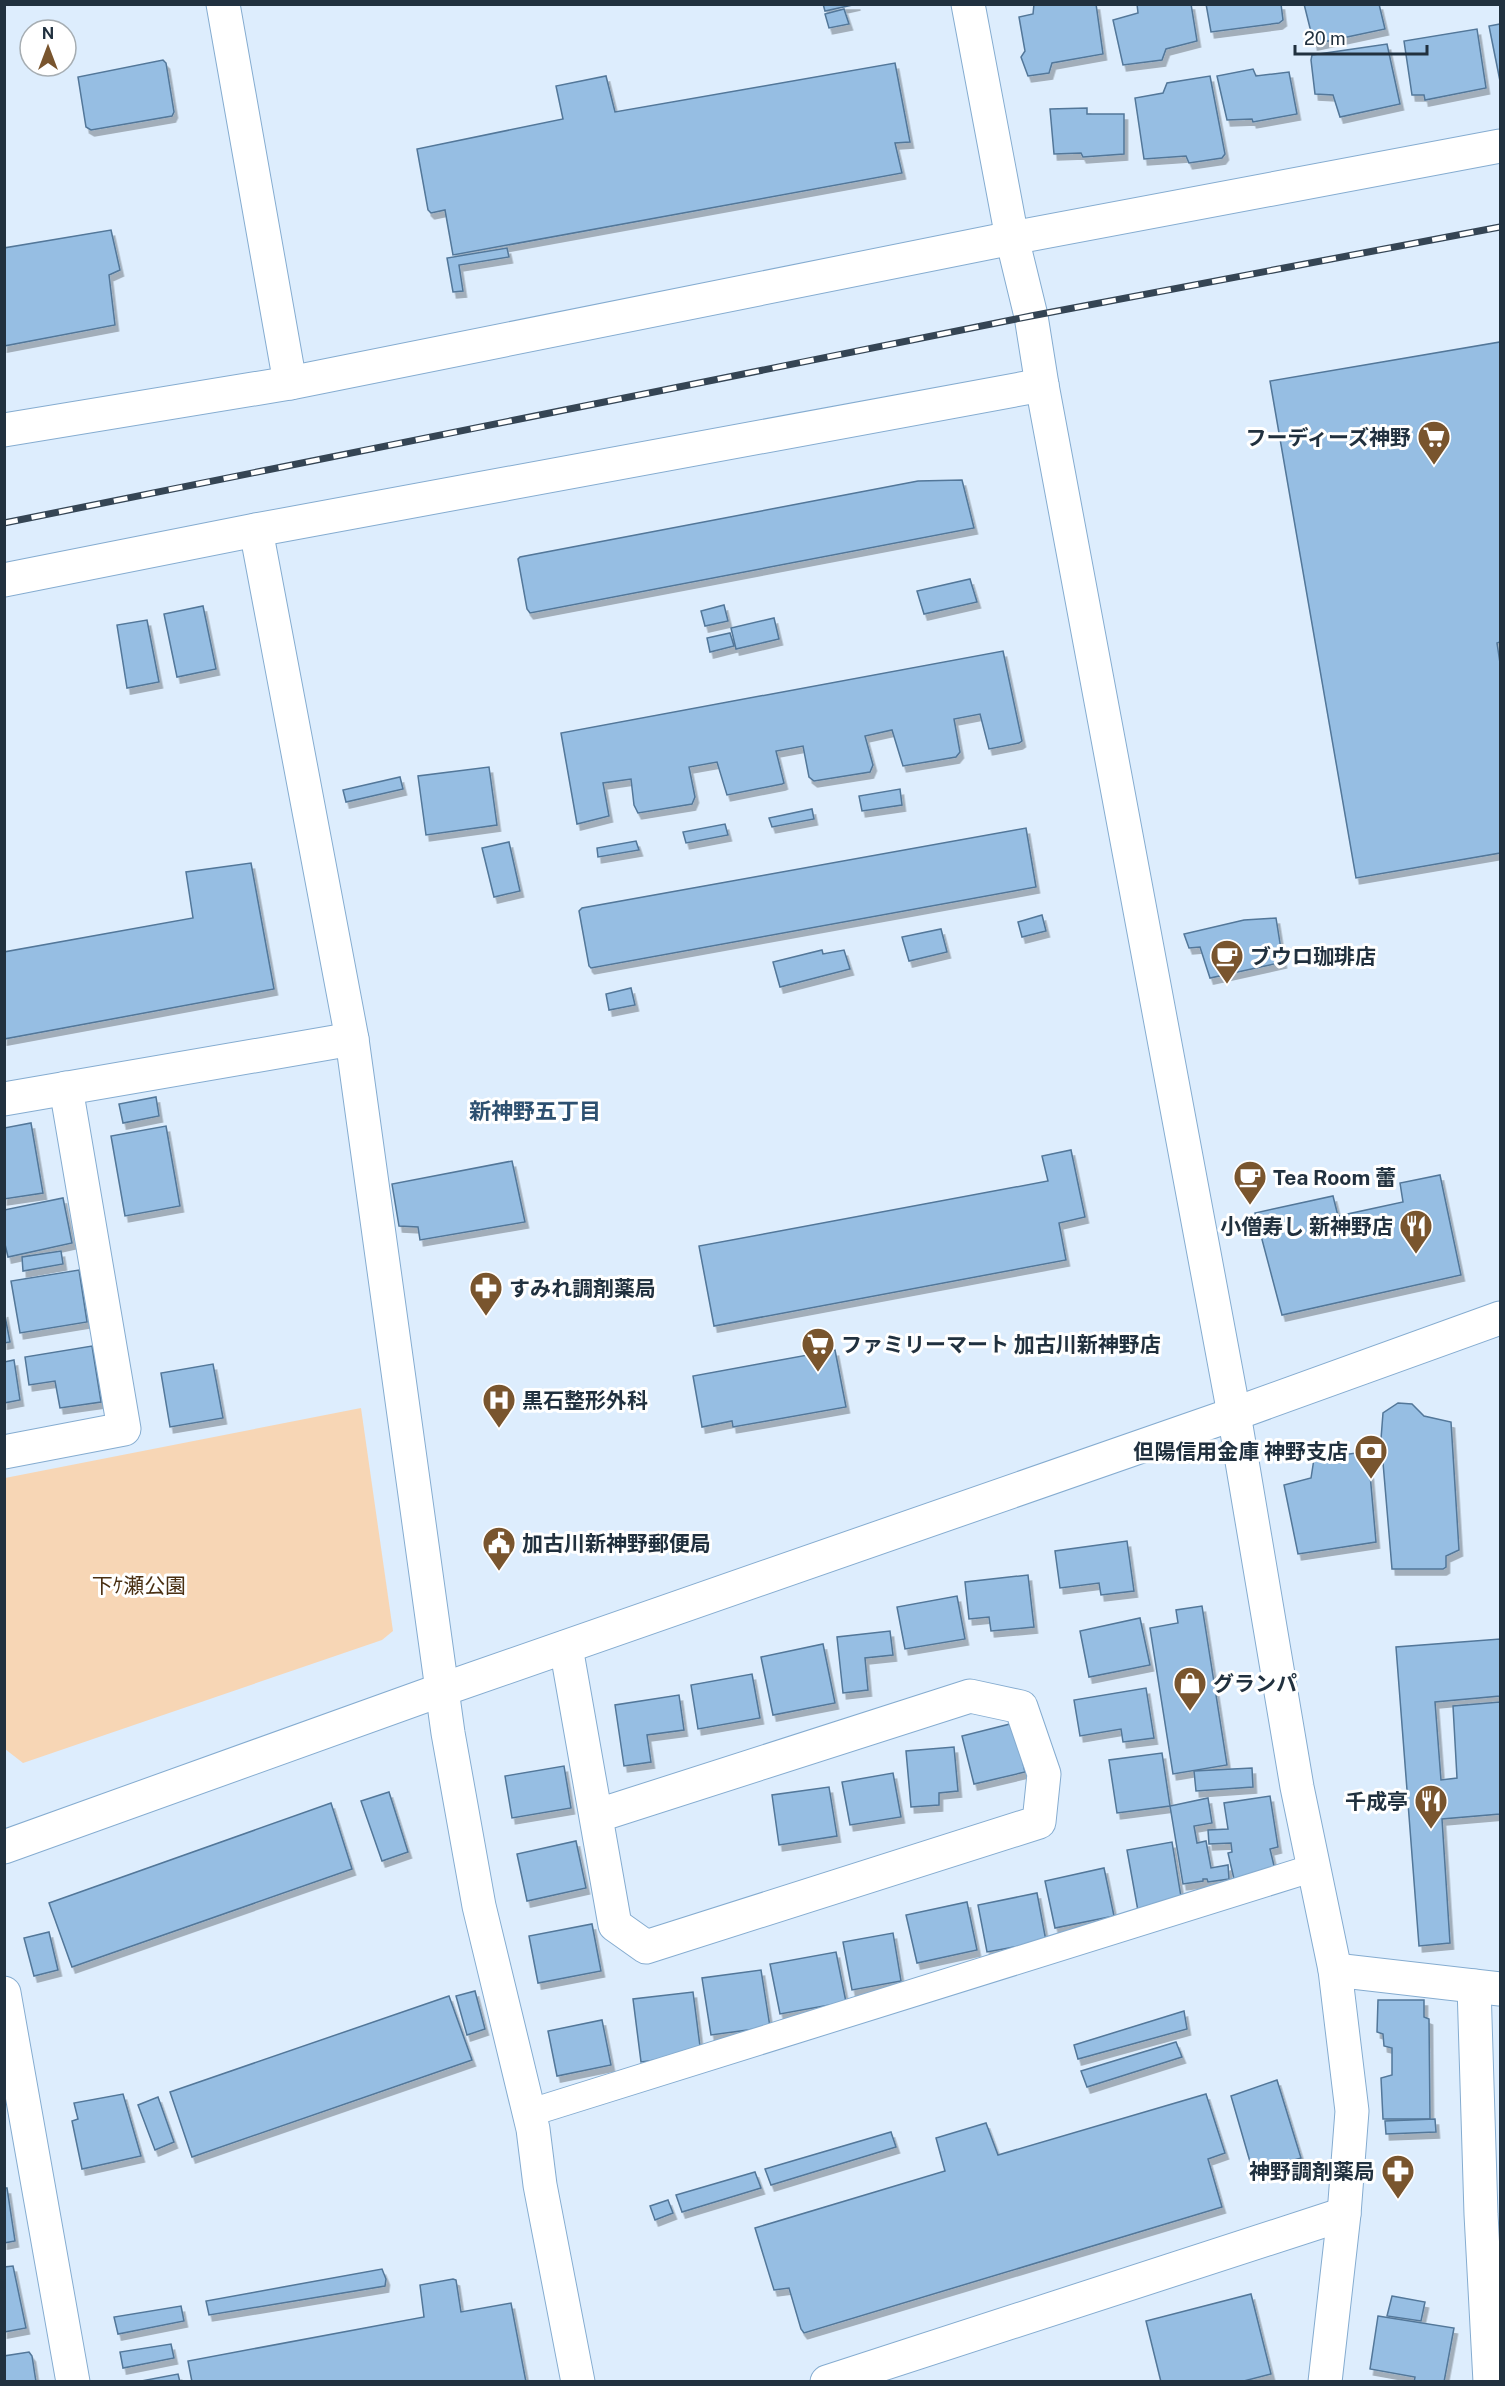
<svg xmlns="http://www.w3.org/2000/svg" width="1505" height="2386" font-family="'Public Sans','Noto Sans JP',sans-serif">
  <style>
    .green { fill: #f7d6b5 }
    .building { fill: #96bee3; stroke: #527799; stroke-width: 1.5; filter: url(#shadow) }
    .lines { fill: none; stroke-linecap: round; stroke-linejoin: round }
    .service-casing { stroke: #85acd0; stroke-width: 29 }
    .minor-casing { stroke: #85acd0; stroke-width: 35 }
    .tertiary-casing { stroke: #85acd0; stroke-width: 35 }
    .service { stroke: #fff; stroke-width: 27 }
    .minor { stroke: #fff; stroke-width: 33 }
    .tertiary { stroke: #fff; stroke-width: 33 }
    .rail-casing { stroke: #354554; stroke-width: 7 }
    .rail { stroke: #fff; stroke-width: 4.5; stroke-dasharray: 14; stroke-linecap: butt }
    .labels { text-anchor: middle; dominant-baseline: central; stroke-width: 6; stroke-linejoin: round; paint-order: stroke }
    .poi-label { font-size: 21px; font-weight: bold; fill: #21313f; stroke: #fff; text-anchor: start }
    .park-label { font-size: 21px; fill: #492f12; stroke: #fff }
    .neighbourhood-label { font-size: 22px; font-weight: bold; fill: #2d5070; stroke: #fff }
  </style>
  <defs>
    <filter id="shadow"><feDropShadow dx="3.5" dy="6" stdDeviation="0" flood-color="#0004"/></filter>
  </defs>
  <rect width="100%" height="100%" fill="#ddedfd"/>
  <!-- green -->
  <path class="green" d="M 361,1408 L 393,1631 L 382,1640 L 23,1763 L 5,1749 L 5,1478 Z"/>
  <!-- building -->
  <g class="building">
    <path d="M 823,4 L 857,4 L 825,11 Z"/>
    <path d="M 1034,4 L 1096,4 L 1103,54 L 1052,63 L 1049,73 L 1028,76 L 1021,57 L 1025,51 L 1019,17 L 1033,14 Z"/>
    <path d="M 1137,4 L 1191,4 L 1197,41 L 1166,49 L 1162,60 L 1123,65 L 1113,20 L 1138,13 Z"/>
    <path d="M 1206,4 L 1281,4 L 1283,20 L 1279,23 L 1211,32 Z"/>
    <path d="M 1304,4 L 1379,4 L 1385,29 L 1314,44 Z"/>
    <path d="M 844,9 L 849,24 L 829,28 L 825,14 Z"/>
    <path d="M 1500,24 L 1500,81 L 1489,26 Z"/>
    <path d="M 1477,29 L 1486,88 L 1425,100 L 1424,95 L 1412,95 L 1404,41 Z"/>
    <path d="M 1387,44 L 1400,104 L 1340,117 L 1333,95 L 1315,94 L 1311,60 L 1312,55 Z"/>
    <path d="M 163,60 L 166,63 L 174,112 L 172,116 L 91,130 L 86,127 L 78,77 Z"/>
    <path d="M 895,63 L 910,142 L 895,143 L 902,173 L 453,255 L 445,210 L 431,213 L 428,210 L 417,149 L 563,119 L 556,86 L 606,76 L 615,112 Z"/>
    <path d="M 1253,69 L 1256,76 L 1289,72 L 1297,114 L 1253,122 L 1252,119 L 1227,120 L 1217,76 Z"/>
    <path d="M 1210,76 L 1225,154 L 1222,158 L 1189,163 L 1186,156 L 1144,159 L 1135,98 L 1163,93 L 1167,83 Z"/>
    <path d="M 1087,108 L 1087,114 L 1124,114 L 1124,154 L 1083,157 L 1081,153 L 1054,154 L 1050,109 Z"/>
    <path d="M 111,230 L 120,270 L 109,275 L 115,325 L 4,346 L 4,248 Z"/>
    <path d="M 507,248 L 509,257 L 459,265 L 463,291 L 453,292 L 447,258 Z"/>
    <path d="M 1500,342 L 1500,642 L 1497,643 L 1500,663 L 1500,853 L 1356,878 L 1270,381 Z"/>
    <path d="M 962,480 L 974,528 L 530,613 L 527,609 L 518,559 L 520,557 L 918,481 Z"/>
    <path d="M 970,579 L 977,602 L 924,614 L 917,591 Z"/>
    <path d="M 724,605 L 728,621 L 705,626 L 701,611 Z"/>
    <path d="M 203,606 L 216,669 L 177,677 L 164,614 Z"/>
    <path d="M 774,618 L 779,639 L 736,649 L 731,628 Z"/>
    <path d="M 147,620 L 159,682 L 127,688 L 117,625 Z"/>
    <path d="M 730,633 L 734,646 L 710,652 L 707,638 Z"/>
    <path d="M 1003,651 L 1022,741 L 1019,743 L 989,749 L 980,714 L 954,719 L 960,752 L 956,757 L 903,766 L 892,730 L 865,736 L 873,765 L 870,772 L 814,781 L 809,777 L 803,746 L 776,751 L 784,783 L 782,784 L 727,795 L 717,762 L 689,767 L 695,797 L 692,804 L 638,813 L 634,805 L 631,779 L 603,783 L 609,816 L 577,824 L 561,733 Z"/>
    <path d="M 489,767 L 497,825 L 426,835 L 418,776 Z"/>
    <path d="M 400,777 L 403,789 L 346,802 L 343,790 Z"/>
    <path d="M 900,789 L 902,805 L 862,811 L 859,796 Z"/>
    <path d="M 812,809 L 814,819 L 772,827 L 769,818 Z"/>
    <path d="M 725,824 L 728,835 L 686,843 L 683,832 Z"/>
    <path d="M 1026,828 L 1036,887 L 591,968 L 589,966 L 579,911 L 582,908 Z"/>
    <path d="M 636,841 L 639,850 L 598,857 L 597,848 Z"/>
    <path d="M 509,842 L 520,891 L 494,897 L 482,848 Z"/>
    <path d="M 251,863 L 274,989 L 4,1039 L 4,952 L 193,918 L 186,872 Z"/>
    <path d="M 1042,915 L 1046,931 L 1022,937 L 1018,922 Z"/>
    <path d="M 1276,918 L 1283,962 L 1210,978 L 1200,947 L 1189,948 L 1184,934 L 1244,920 Z"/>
    <path d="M 941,929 L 947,952 L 909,961 L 902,937 Z"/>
    <path d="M 822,950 L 823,954 L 844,950 L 850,969 L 780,987 L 773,962 Z"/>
    <path d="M 631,988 L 635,1005 L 609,1010 L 606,994 Z"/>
    <path d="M 156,1097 L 159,1116 L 123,1123 L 119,1104 Z"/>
    <path d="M 31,1123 L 43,1193 L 4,1199 L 4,1128 Z"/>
    <path d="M 166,1126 L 180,1206 L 125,1216 L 111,1136 Z"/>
    <path d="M 1071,1150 L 1085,1217 L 1059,1223 L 1066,1260 L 714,1326 L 699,1246 L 1048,1181 L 1042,1156 Z"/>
    <path d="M 512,1161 L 525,1222 L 420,1240 L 418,1227 L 399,1226 L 392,1184 Z"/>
    <path d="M 1440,1175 L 1461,1275 L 1282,1315 L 1255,1213 L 1333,1196 L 1338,1216 L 1403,1202 L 1400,1183 Z"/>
    <path d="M 63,1198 L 72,1243 L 8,1257 L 4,1240 L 4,1210 Z"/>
    <path d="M 61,1251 L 63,1264 L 23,1271 L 22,1257 Z"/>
    <path d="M 79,1270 L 87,1322 L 20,1333 L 11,1281 Z"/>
    <path d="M 4,1311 L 10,1342 L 4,1343 Z"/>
    <path d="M 92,1346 L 101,1402 L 60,1408 L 55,1381 L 29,1385 L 25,1357 Z"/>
    <path d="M 835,1350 L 846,1407 L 733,1427 L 732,1421 L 702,1427 L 693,1376 Z"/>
    <path d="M 14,1360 L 20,1400 L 4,1403 L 4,1362 Z"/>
    <path d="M 213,1364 L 223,1418 L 170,1427 L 161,1373 Z"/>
    <path d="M 1398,1403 L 1412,1404 L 1424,1416 L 1451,1422 L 1459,1550 L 1446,1556 L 1446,1567 L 1443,1569 L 1392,1569 L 1381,1439 L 1383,1413 Z"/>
    <path d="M 1363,1452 L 1370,1474 L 1376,1542 L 1298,1554 L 1284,1485 L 1311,1478 L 1314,1459 Z"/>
    <path d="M 1127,1541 L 1134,1591 L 1101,1595 L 1099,1583 L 1060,1588 L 1055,1551 Z"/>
    <path d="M 1028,1575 L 1034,1627 L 991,1631 L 989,1617 L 969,1619 L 965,1582 Z"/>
    <path d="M 957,1596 L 965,1639 L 905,1649 L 897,1607 Z"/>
    <path d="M 1202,1606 L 1227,1765 L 1173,1774 L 1150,1628 L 1178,1623 L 1176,1610 Z"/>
    <path d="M 1140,1618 L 1150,1665 L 1089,1677 L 1080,1631 Z"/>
    <path d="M 890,1631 L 893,1655 L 865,1658 L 868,1690 L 843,1693 L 837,1637 Z"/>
    <path d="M 1500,1639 L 1500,1696 L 1435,1702 L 1441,1780 L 1457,1778 L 1453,1706 L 1500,1702 L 1500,1814 L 1442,1819 L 1450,1943 L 1419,1946 L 1396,1647 Z"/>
    <path d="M 823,1644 L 835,1703 L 773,1715 L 761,1657 Z"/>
    <path d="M 752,1674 L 760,1718 L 698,1729 L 691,1685 Z"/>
    <path d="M 1146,1688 L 1154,1738 L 1123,1742 L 1121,1729 L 1080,1736 L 1074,1700 Z"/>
    <path d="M 679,1695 L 684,1730 L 647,1735 L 651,1762 L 624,1766 L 615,1705 Z"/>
    <path d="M 1014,1723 L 1025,1772 L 974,1784 L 962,1736 Z"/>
    <path d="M 954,1747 L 958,1791 L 939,1793 L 939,1805 L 911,1807 L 906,1751 Z"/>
    <path d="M 1162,1753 L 1170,1806 L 1117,1813 L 1109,1760 Z"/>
    <path d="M 564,1766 L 571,1808 L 512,1818 L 505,1776 Z"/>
    <path d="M 1252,1768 L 1253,1787 L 1196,1791 L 1194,1771 Z"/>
    <path d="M 893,1773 L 901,1817 L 850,1825 L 842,1782 Z"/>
    <path d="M 829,1787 L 837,1836 L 779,1845 L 772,1795 Z"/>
    <path d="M 389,1792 L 408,1852 L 382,1861 L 361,1801 Z"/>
    <path d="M 1270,1796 L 1278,1847 L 1270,1849 L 1275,1870 L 1234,1879 L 1228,1853 L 1232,1852 L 1231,1843 L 1209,1844 L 1208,1830 L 1228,1829 L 1224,1803 Z"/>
    <path d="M 1208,1798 L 1212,1823 L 1194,1826 L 1197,1843 L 1206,1841 L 1211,1868 L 1228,1865 L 1229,1879 L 1208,1882 L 1207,1879 L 1203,1879 L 1203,1881 L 1183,1884 L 1170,1806 Z"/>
    <path d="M 331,1803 L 352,1869 L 72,1967 L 49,1903 Z"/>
    <path d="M 576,1841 L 586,1888 L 527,1901 L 517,1854 Z"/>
    <path d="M 1172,1842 L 1182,1903 L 1138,1911 L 1127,1850 Z"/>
    <path d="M 1104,1868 L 1114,1916 L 1055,1928 L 1045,1881 Z"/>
    <path d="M 1037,1893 L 1046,1941 L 987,1952 L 978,1905 Z"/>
    <path d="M 967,1902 L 977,1950 L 917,1963 L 906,1915 Z"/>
    <path d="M 592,1924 L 601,1971 L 538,1983 L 529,1936 Z"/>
    <path d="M 49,1932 L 58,1970 L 34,1976 L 24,1938 Z"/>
    <path d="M 893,1933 L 901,1981 L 852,1990 L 843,1942 Z"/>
    <path d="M 836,1952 L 846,2002 L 780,2014 L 770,1964 Z"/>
    <path d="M 761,1970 L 770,2027 L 711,2035 L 702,1978 Z"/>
    <path d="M 475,1991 L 485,2029 L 467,2035 L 456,1996 Z"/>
    <path d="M 693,1992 L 701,2054 L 641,2062 L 633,1999 Z"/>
    <path d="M 449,1996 L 472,2060 L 192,2157 L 170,2092 Z"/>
    <path d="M 1378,2000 L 1424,2000 L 1424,2017 L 1429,2019 L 1430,2119 L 1383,2119 L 1381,2078 L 1392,2075 L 1392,2048 L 1384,2046 L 1383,2034 L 1377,2032 Z"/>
    <path d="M 1184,2011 L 1187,2029 L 1078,2059 L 1074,2045 Z"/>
    <path d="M 602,2020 L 611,2065 L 557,2076 L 548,2031 Z"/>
    <path d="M 1176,2042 L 1182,2057 L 1087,2087 L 1081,2071 Z"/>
    <path d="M 1277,2080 L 1301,2158 L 1253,2172 L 1231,2096 Z"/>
    <path d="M 123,2094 L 141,2156 L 82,2169 L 72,2121 L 78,2119 L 74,2103 Z"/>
    <path d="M 1206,2094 L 1225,2153 L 1208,2159 L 1222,2207 L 804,2333 L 801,2329 L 789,2288 L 774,2290 L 755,2228 L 945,2171 L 936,2138 L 986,2123 L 998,2155 Z"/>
    <path d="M 158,2097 L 174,2142 L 155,2150 L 138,2105 Z"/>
    <path d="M 1435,2119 L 1436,2132 L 1386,2134 L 1385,2121 Z"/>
    <path d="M 891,2132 L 896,2147 L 771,2185 L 765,2169 Z"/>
    <path d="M 755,2172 L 761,2188 L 682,2212 L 676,2195 Z"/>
    <path d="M 4,2188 L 7,2188 L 15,2241 L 4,2243 Z"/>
    <path d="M 668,2200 L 673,2213 L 655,2220 L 650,2206 Z"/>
    <path d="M 13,2266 L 26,2328 L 4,2332 L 4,2267 Z"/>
    <path d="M 382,2269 L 386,2279 L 385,2286 L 209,2315 L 206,2301 Z"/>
    <path d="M 453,2279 L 456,2280 L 461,2312 L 511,2303 L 526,2382 L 192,2382 L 188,2361 L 424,2317 L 420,2285 Z"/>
    <path d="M 1251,2294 L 1271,2374 L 1240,2382 L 1161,2382 L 1146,2321 Z"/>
    <path d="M 1392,2296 L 1425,2302 L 1421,2321 L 1387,2316 Z"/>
    <path d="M 181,2306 L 184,2321 L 118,2334 L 114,2317 Z"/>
    <path d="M 1378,2316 L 1454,2328 L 1444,2382 L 1414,2382 L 1415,2377 L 1370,2369 Z"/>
    <path d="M 171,2344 L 174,2358 L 123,2368 L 120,2352 Z"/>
    <path d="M 29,2352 L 32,2356 L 36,2382 L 4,2382 L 4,2356 Z"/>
    <path d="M 178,2374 L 180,2382 L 136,2382 Z"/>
  </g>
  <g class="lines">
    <!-- service casing -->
    <g class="service-casing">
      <path id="service" d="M 529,2113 L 1313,1868"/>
    </g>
    <!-- minor casing -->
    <g class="minor-casing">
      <g id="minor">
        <path d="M 223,4 L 290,383"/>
        <path d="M 968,4 L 1012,238 L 1031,316 L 1042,385 L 1234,1414 L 1297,1787 L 1335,1970 L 1352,2111 L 1344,2214 L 1325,2382"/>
        <path d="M 4,430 L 290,383 L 1012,238 L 1500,146"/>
        <path d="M 256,530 L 352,1039 L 448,1733 L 479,1906 L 533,2129 L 540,2185 L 578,2382"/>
        <path d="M 4,580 L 256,530 L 1042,385"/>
        <path d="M 4,1099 L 352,1039"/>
        <path d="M 1234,1414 L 1500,1318"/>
        <path d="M 4,1452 L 124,1429 L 66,1088"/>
        <path d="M 566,1647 L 615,1925 L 646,1947 L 1039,1822 L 1044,1774 L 1021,1707 L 970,1696 L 596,1816"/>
        <path d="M 1335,1970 L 1500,1989"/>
        <path d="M 1474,1986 L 1481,2214 L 1490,2382"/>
        <path d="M 4,1993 L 73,2382"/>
        <path d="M 827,2382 L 1344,2214"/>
      </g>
    </g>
    <!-- tertiary casing -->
    <g class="tertiary-casing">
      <path id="tertiary" d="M 4,1847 L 441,1690 L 1234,1414"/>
    </g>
    <!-- service -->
    <use href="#service" class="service"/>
    <!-- minor -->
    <use href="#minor" class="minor"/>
    <!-- tertiary -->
    <use href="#tertiary" class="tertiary"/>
    <!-- rail casing -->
    <g class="rail-casing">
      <path id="rail" d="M 4,523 L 1031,316 L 1500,227"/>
    </g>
    <!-- rail -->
    <use href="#rail" class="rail"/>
  </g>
  <!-- icons -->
  <defs>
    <g id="supermarket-pin" transform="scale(1.725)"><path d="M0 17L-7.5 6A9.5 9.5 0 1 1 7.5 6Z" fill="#79552e" stroke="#fff"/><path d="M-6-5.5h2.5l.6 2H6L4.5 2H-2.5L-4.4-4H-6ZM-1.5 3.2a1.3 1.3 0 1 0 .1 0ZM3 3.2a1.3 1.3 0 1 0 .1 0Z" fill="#fff"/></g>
    <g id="cafe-pin" transform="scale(1.725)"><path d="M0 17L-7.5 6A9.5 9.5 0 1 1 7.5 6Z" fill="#79552e" stroke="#fff"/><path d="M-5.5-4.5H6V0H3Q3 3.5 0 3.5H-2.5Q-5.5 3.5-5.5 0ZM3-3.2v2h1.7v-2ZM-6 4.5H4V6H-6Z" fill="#fff"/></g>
    <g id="restaurant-pin" transform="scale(1.725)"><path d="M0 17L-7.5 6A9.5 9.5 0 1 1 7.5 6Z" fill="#79552e" stroke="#fff"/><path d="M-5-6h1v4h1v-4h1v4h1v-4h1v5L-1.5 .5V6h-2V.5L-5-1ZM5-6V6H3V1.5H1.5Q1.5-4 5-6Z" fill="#fff"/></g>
    <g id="pharmacy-pin" transform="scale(1.725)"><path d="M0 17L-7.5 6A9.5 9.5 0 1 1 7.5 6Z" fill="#79552e" stroke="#fff"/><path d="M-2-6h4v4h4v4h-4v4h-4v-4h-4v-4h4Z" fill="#fff"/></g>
    <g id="hospital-pin" transform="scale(1.725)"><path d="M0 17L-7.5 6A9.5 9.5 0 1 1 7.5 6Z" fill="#79552e" stroke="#fff"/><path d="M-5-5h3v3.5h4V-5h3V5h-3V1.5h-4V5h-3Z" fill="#fff"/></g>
    <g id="bank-pin" transform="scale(1.725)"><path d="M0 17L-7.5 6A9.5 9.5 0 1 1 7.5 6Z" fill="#79552e" stroke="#fff"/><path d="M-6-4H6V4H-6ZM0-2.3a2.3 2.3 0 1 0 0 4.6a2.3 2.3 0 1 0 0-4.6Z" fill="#fff"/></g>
    <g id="civic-pin" transform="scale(1.725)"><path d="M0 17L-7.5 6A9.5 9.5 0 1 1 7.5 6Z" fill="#79552e" stroke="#fff"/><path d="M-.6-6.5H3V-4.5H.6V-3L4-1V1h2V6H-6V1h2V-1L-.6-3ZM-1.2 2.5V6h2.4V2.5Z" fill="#fff"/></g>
    <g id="shop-pin" transform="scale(1.725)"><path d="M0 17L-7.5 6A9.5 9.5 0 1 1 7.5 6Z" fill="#79552e" stroke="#fff"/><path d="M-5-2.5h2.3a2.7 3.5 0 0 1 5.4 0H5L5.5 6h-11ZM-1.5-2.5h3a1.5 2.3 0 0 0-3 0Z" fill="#fff"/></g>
  </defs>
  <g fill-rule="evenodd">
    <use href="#supermarket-pin" x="1434" y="437"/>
    <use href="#cafe-pin" x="1227" y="956"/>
    <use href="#cafe-pin" x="1250" y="1177"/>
    <use href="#restaurant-pin" x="1416" y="1226"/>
    <use href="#pharmacy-pin" x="486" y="1288"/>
    <use href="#supermarket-pin" x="818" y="1344"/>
    <use href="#hospital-pin" x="499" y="1400"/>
    <use href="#bank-pin" x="1371" y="1451"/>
    <use href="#civic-pin" x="499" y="1543"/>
    <use href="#shop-pin" x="1190" y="1683"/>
    <use href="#restaurant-pin" x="1431" y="1801"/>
    <use href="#pharmacy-pin" x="1398" y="2171"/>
  </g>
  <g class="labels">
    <!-- poi labels -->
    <g class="poi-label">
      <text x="1411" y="437" text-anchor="end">フーディーズ神野</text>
      <text x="1250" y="956">ブウロ珈琲店</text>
      <text x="1273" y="1177">Tea Room 蕾</text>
      <text x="1393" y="1226" text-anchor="end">小僧寿し 新神野店</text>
      <text x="509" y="1288">すみれ調剤薬局</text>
      <text x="841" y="1344">ファミリーマート 加古川新神野店</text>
      <text x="522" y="1400">黒石整形外科</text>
      <text x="1348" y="1451" text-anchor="end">但陽信用金庫 神野支店</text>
      <text x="522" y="1543">加古川新神野郵便局</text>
      <text x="1213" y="1683">グランパ</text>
      <text x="1408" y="1801" text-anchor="end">千成亭</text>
      <text x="1375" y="2171" text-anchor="end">神野調剤薬局</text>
    </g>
    <!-- park labels -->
    <g class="park-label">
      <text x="139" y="1585">下ｹ瀬公園</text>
    </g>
    <!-- neighbourhood labels -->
    <g class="neighbourhood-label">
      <text x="535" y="1111">新神野五丁目</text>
    </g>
  </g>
  <!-- border -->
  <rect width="1505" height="2386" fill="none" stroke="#21313f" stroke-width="12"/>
  <!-- north arrow -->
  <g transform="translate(48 48)"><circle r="28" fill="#ffffff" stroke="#a6adb2" stroke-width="1.5"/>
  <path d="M0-4.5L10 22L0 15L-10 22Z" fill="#79552e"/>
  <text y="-9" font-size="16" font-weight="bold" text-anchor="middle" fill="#21313f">N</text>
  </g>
  <!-- scale -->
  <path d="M1295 45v9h132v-9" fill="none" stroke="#21313f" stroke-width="3"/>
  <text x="1304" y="45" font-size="18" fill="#21313f" stroke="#ffffff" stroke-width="4.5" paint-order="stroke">20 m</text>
</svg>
